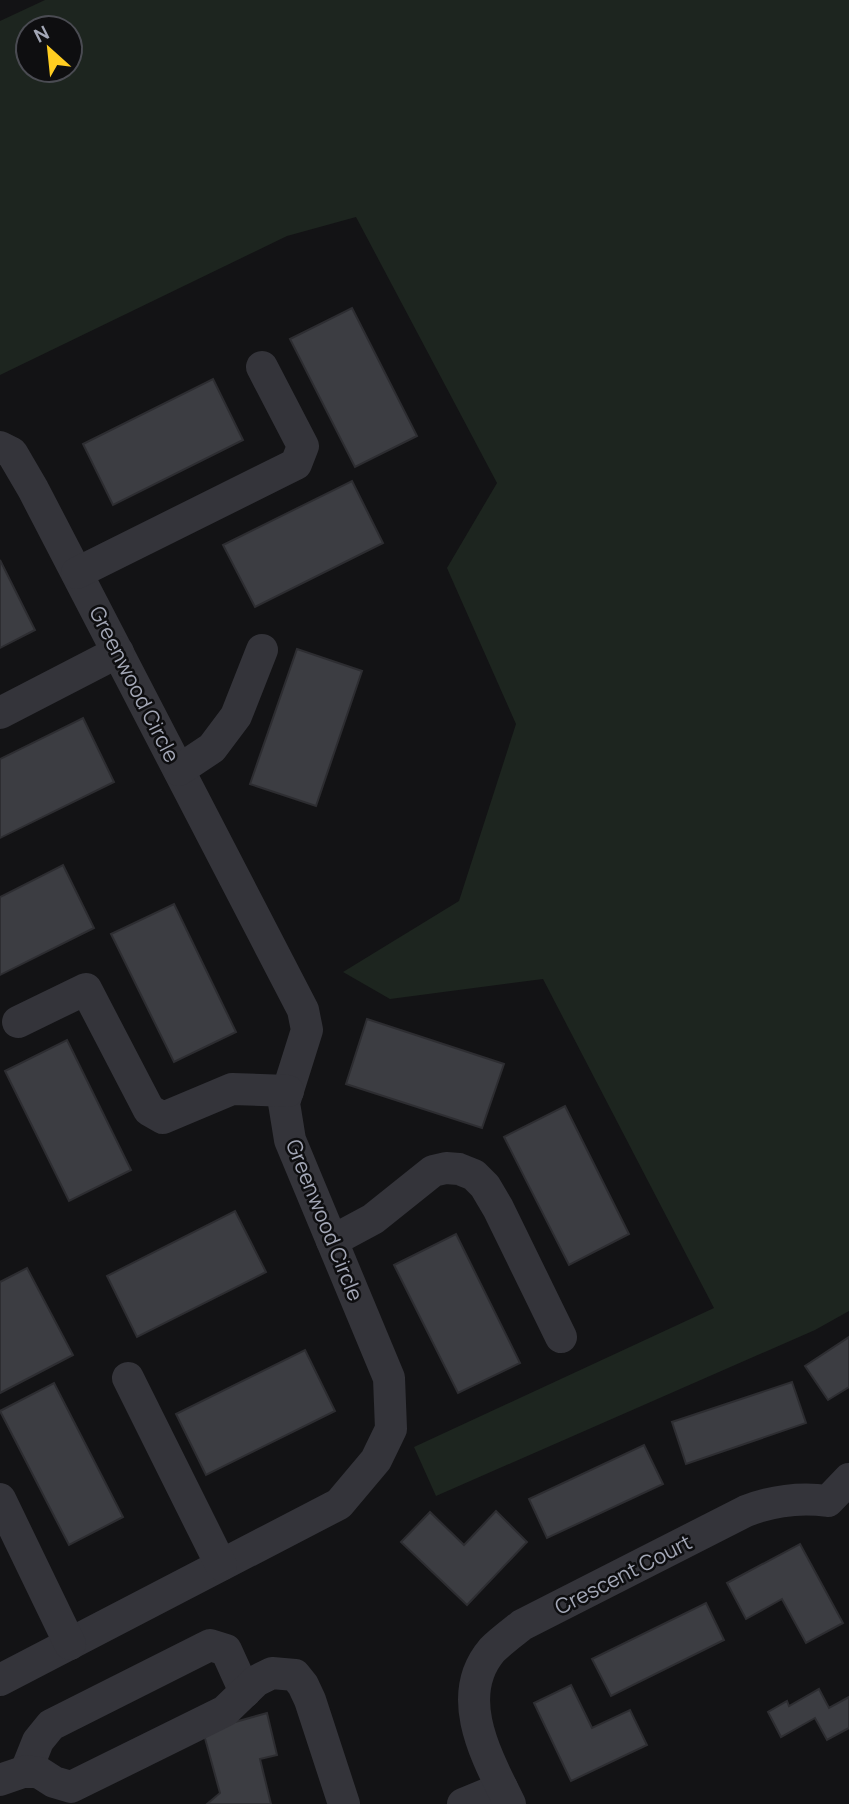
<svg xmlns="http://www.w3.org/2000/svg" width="849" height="1804" font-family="Manrope,sans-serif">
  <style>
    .green { fill: #1d251f; fill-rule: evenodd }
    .building { fill: #3c3d42; stroke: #2d2d31; stroke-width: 2 }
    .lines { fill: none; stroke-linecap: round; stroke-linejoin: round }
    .minor { stroke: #34343a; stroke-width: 32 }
    .labels { text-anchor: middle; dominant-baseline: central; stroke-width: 5; stroke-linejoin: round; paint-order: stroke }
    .street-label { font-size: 21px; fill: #a3a7b6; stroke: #0e0e10 }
  </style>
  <rect width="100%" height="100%" fill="#131315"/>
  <!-- green -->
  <path class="green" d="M 45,0 L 849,0 L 849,1311 L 815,1330 L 436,1496 L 414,1447 L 714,1308 L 543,979 L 390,999 L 343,972 L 459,901 L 516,724 L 447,568 L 497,483 L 356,217 L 287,236 L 0,375 L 0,21 ZM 28,28 L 70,28 L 70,70 L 28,70 Z"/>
  <!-- building -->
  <g class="building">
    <path d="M 352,308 L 417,436 L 355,467 L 290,339 Z"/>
    <path d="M 213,379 L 243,440 L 113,505 L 83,444 Z"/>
    <path d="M 352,481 L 383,543 L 255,607 L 223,545 Z"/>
    <path d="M 0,560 L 35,630 L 0,648 Z"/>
    <path d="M 297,649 L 362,671 L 316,806 L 250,784 Z"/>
    <path d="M 83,718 L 114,782 L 0,838 L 0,759 Z"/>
    <path d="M 63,865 L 94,928 L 0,975 L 0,897 Z"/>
    <path d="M 174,904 L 236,1032 L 174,1062 L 111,934 Z"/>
    <path d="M 367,1019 L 504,1064 L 482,1128 L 346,1084 Z"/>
    <path d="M 67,1040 L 131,1170 L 69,1201 L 5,1071 Z"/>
    <path d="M 565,1106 L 629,1234 L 569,1265 L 504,1137 Z"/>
    <path d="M 235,1211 L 266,1272 L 137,1337 L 107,1276 Z"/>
    <path d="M 456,1234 L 520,1363 L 458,1393 L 394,1265 Z"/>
    <path d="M 27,1268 L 73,1355 L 0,1393 L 0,1282 Z"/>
    <path d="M 849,1337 L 849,1387 L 828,1400 L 805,1366 Z"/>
    <path d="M 305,1350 L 335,1411 L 206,1475 L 176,1414 Z"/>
    <path d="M 792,1382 L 806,1423 L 686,1464 L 672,1422 Z"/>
    <path d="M 54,1383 L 123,1517 L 69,1545 L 0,1411 Z"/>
    <path d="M 644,1445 L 663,1484 L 547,1538 L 529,1499 Z"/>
    <path d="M 496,1511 L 527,1542 L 467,1605 L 401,1542 L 430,1512 L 464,1545 Z"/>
    <path d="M 800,1544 L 843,1623 L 806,1643 L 782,1599 L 746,1619 L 727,1583 Z"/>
    <path d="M 706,1603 L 724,1640 L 611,1696 L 592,1659 Z"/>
    <path d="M 571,1685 L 592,1728 L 630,1710 L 647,1745 L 571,1781 L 534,1703 Z"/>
    <path d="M 819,1689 L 829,1708 L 849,1697 L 849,1728 L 827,1740 L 815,1718 L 781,1737 L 768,1712 L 787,1701 L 789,1706 Z"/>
    <path d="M 267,1713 L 277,1755 L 260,1759 L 271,1804 L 207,1804 L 220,1793 L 203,1731 Z"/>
  </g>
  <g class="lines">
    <!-- minor -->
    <g class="minor">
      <path d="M 0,447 L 12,453 L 33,489 L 303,1010 L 307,1030 L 284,1103 L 290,1140 L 389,1378 L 391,1429 L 376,1460 L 339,1504 L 0,1680"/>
      <path d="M 77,573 L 296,464 L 303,446 L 262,367"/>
      <path d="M 0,713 L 118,652"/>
      <path d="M 179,770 L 212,748 L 236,716 L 262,650"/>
      <path d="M 18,1022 L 86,989 L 149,1110 L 163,1118 L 232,1089 L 288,1091"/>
      <path d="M 332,1241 L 373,1219 L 433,1171 L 446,1168 L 459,1169 L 474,1175 L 485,1186 L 498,1208 L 561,1337"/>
      <path d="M 128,1378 L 221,1565"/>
      <path d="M 0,1499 L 70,1644"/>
      <path d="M 26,1771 L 38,1741 L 51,1725 L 210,1645 L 226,1650 L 245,1692"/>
      <path d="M 0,1780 L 26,1771 L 40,1773 L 54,1782 L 71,1787 L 225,1711 L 256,1681 L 272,1673 L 295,1675 L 303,1685 L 310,1700 L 344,1804"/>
      <path d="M 463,1804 L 502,1788"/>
      <path d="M 510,1804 C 488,1759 452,1697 492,1650 C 501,1641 512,1633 522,1625 L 746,1511 C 772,1501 799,1497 828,1501 L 849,1479"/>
    </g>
  </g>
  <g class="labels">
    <!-- street labels -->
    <g class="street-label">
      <text transform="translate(135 684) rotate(63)">Greenwood Circle</text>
      <text transform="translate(325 1220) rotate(68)">Greenwood Circle</text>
      <text transform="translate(623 1574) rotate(-27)">Crescent Court</text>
    </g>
  </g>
  <!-- north arrow -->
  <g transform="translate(49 49) rotate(333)"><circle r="33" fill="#0e0e10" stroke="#4a4b52" stroke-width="2"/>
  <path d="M0-5L12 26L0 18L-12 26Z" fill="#ffcd21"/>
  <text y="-10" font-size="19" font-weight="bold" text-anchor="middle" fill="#a3a7b6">N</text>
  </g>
</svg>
